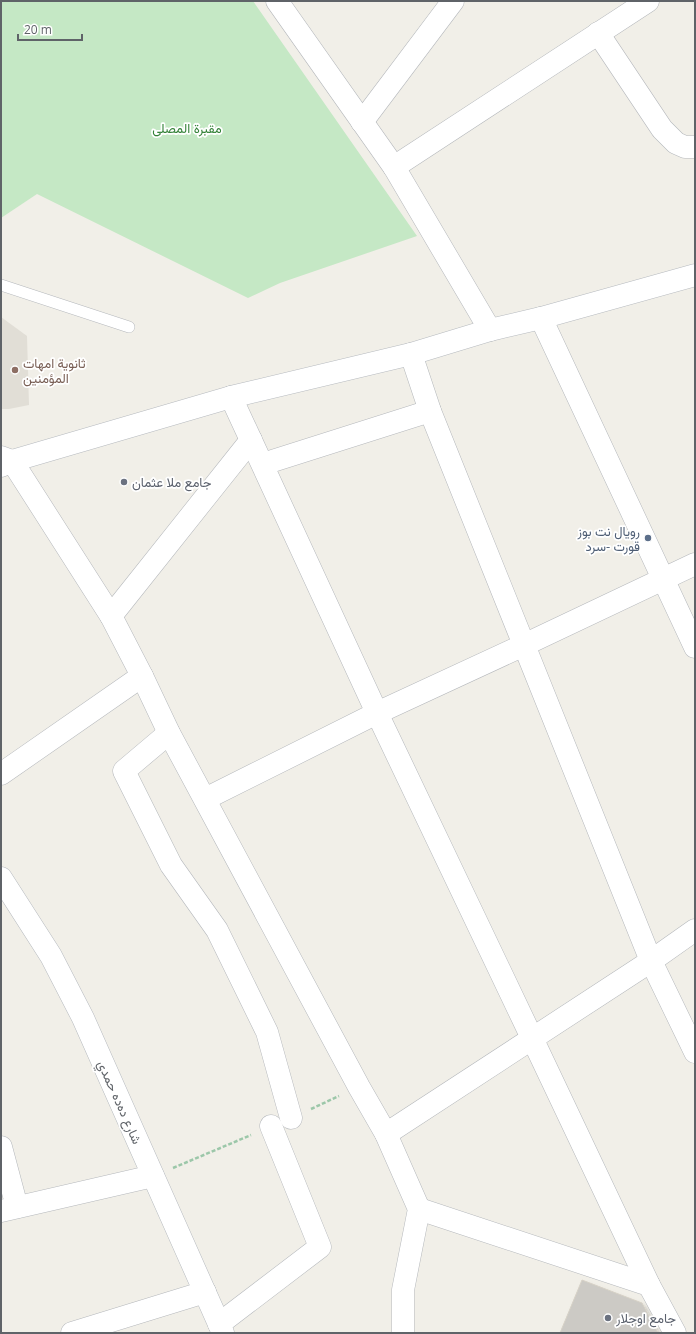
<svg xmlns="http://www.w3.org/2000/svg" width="696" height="1334" font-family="'Open Sans',Vazirmatn,sans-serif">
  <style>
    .education { fill: #e1ded6 }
    .green { fill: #c5e8c5 }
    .building { fill: #cccac5; stroke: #d6d1c6; filter: url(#shadow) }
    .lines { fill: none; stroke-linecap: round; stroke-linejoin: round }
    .lane-casing { stroke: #b5b8bc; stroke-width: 12 }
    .street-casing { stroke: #b5b8bc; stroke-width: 23 }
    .secondary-casing { stroke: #b6babf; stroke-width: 23 }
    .path { stroke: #9cc7a9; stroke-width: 2.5; stroke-dasharray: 4 2; stroke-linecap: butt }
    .lane { stroke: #fff; stroke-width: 11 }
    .street { stroke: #fff; stroke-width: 22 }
    .secondary { stroke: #fff; stroke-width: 22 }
    .education-dot { fill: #8d6e63; stroke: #fff; stroke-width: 1.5 }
    .worship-dot { fill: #6b7280; stroke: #fff; stroke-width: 1.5 }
    .service-dot { fill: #5c6f8a; stroke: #fff; stroke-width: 1.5 }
    .labels { text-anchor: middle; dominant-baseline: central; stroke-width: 3.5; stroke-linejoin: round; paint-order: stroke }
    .park-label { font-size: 13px; fill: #348238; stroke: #fff }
    .education-label { font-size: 13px; fill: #785e54; stroke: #fff; text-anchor: start }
    .worship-label { font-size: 13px; fill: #5b616d; stroke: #fff; text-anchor: start }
    .service-label { font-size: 13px; fill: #4e5e75; stroke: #fff; text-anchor: end }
    .street-label { font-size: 13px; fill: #5f6368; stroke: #fff }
  </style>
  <defs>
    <filter id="shadow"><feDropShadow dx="2.5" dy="4.5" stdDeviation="2" flood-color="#0004"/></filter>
  </defs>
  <rect width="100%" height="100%" fill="#f1efe8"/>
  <!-- education -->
  <path class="education" d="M 1,317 L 27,336 L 29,405 L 9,409 L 1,409 Z"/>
  <!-- green -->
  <path class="green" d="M 1,1 L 253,1 L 417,236 L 280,283 L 248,298 L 37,194 L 1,218 Z"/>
  <!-- building -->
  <path class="building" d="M 582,1280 L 642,1303 L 658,1333 L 560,1333 Z"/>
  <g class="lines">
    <!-- lane casing -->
    <g class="lane-casing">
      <path id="lane" d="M 1,285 L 129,327"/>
    </g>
    <!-- street casing -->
    <g class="street-casing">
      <g id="street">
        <path d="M 277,1 L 394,167 L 490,330"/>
        <path d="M 598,33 L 662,129 L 676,143 L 685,147 L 695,147"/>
        <path d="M 362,122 L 453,1"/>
        <path d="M 394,167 L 648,1"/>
        <path d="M 541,318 L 695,647"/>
        <path d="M 411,354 L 430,411 L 651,961 L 695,1052"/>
        <path d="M 231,397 L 377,713 L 532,1038 L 649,1285 L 675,1333"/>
        <path d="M 263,464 L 430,411"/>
        <path d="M 1,466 L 12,461 L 111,616 L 142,676 L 169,733 L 359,1087 L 386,1134 L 419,1209 L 403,1290 L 403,1333"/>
        <path d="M 111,616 L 251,440"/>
        <path d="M 169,733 L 124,771 L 171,865 L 217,930 L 267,1032 L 291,1118"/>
        <path d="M 1,774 L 142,676"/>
        <path d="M 205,799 L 377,713 L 524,645 L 695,564"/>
        <path d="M 386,1134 L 651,961 L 695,930"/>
        <path d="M 1,1147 L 17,1207"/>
        <path d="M 419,1209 L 649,1285"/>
        <path d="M 1,1211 L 153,1176"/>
        <path d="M 219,1324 L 320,1247 L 271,1126"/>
        <path d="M 72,1333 L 205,1292"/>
      </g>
    </g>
    <!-- secondary casing -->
    <g class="secondary-casing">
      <g id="secondary">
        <path d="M 1,457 L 12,461 L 231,397 L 411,354 L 490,330 L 541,318 L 695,275"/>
        <path d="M 1,878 L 51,956 L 83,1018 L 223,1333"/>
      </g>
    </g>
    <!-- path -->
    <g class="path">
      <path d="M 311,1109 L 339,1096"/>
      <path d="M 173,1168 L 251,1135"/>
    </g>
    <!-- lane -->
    <use href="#lane" class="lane"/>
    <!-- street -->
    <use href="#street" class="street"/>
    <!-- secondary -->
    <use href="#secondary" class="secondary"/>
  </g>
  <!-- markers -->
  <circle class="education-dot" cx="15" cy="370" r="4"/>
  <g class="worship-dot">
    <circle cx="124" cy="482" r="4"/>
    <circle cx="608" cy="1318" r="4"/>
  </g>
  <circle class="service-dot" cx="648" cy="538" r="4"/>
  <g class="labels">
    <!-- park labels -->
    <g class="park-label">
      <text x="187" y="128">مقبرة المصلى</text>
    </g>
    <!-- education labels -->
    <g class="education-label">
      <text x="23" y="363">ثانوية امهات<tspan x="23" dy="15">المؤمنين</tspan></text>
    </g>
    <!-- worship labels -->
    <g class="worship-label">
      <text x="132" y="482">جامع ملا عثمان</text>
      <text x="616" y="1318">جامع اوجلار</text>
    </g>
    <!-- service labels -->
    <g class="service-label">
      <text x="640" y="531">رويال نت بوز<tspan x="640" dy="15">قورت -سرد</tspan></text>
    </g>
    <!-- street labels -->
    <g class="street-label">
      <text transform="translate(120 1102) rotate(66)">شارع دەدە حمدي</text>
    </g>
  </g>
  <!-- border -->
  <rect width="696" height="1334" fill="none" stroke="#5f6368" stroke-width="4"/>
  <!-- scale -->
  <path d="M18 34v6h64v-6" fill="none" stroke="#5f6368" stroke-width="2"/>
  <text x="24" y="34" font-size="12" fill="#5f6368" stroke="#ffffff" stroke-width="3" paint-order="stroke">20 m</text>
</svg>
